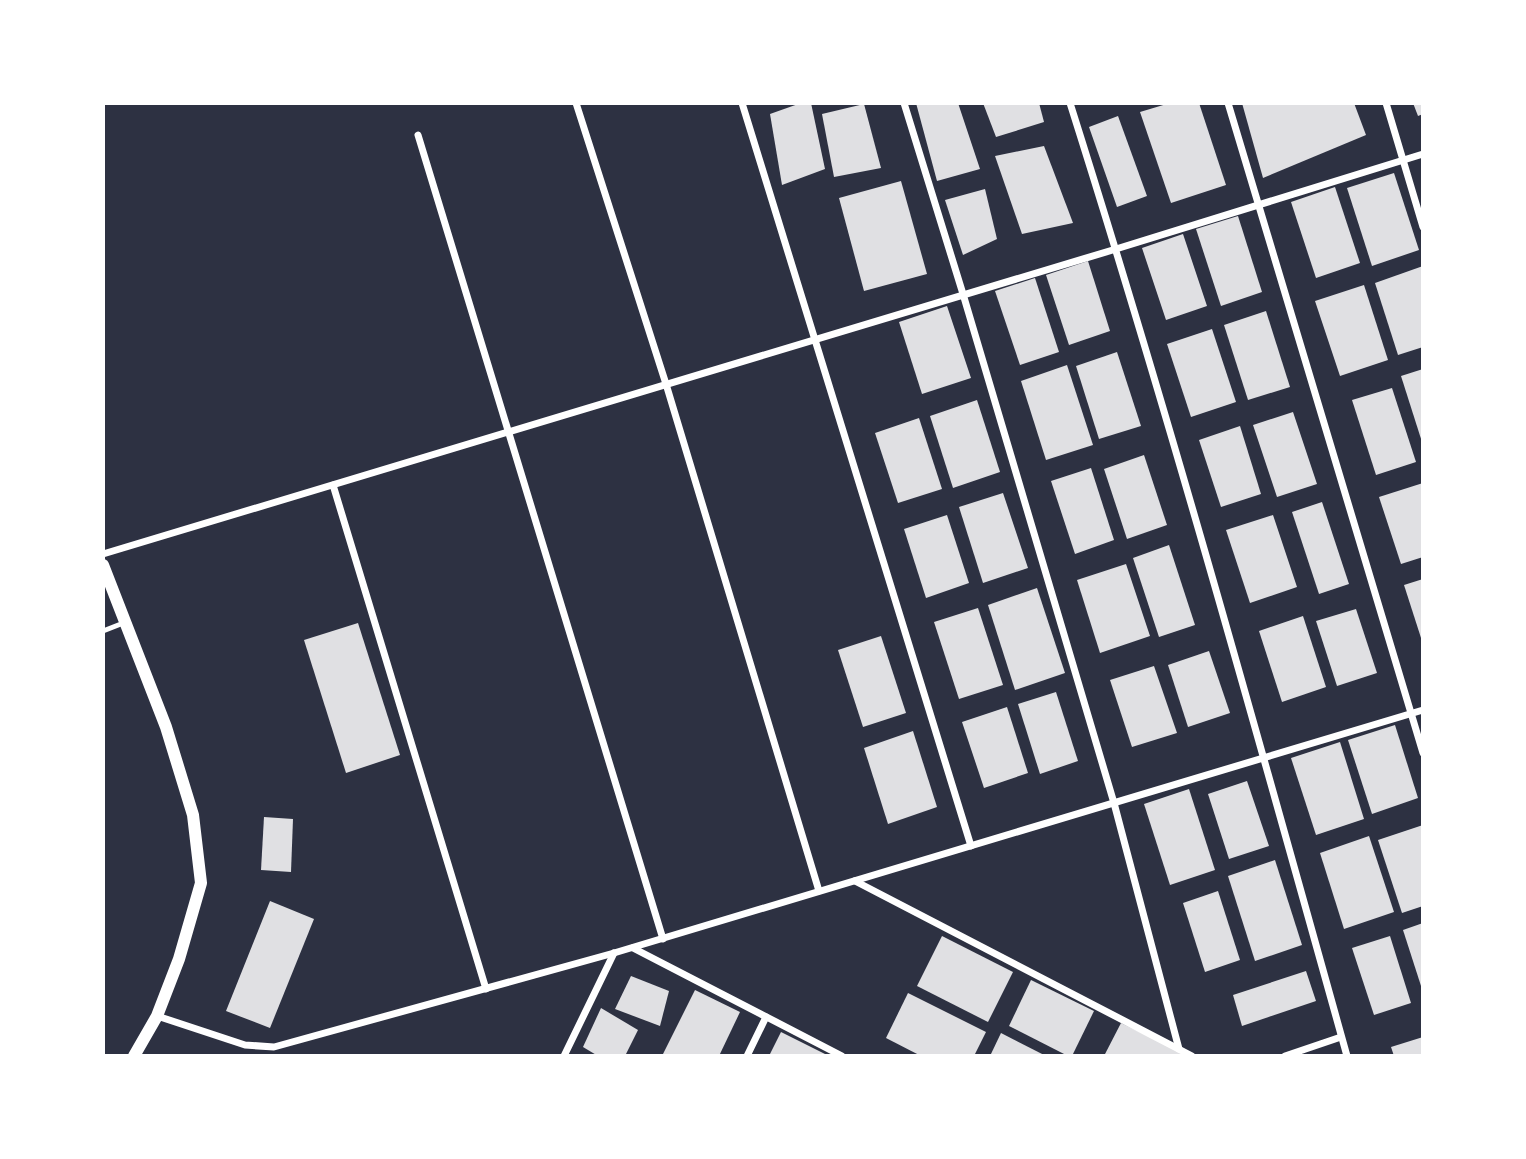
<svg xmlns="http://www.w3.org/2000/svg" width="1526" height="1159" font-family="Manrope,sans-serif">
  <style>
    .building { fill: #e0e0e3 }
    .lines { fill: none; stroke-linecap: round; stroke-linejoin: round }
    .service { stroke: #fff; stroke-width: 5 }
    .minor { stroke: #fff; stroke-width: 7 }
    .tertiary { stroke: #fff; stroke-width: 12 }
  </style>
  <rect width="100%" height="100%" fill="#2d3142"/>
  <!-- building -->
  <g class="building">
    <path d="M 801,103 L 811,103 L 825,169 L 782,185 L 770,114 Z"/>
    <path d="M 916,103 L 958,103 L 980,169 L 937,181 Z"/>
    <path d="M 983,103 L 1039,103 L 1044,122 L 996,137 Z"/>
    <path d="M 1170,103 L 1199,103 L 1226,185 L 1171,203 L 1140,112 Z"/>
    <path d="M 1242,103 L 1354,103 L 1366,135 L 1263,178 Z"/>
    <path d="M 1413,103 L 1423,103 L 1423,114 L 1418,116 Z"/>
    <path d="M 864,104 L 881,168 L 834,177 L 822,114 Z"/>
    <path d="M 1118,116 L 1147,196 L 1117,207 L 1089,127 Z"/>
    <path d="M 1044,146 L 1073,223 L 1022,234 L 995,156 Z"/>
    <path d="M 1394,173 L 1419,250 L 1372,266 L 1347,188 Z"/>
    <path d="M 901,181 L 927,274 L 864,291 L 839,198 Z"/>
    <path d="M 1335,187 L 1360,263 L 1316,278 L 1291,202 Z"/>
    <path d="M 985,189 L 997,239 L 963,255 L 945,200 Z"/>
    <path d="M 1238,216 L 1262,292 L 1221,306 L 1196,229 Z"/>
    <path d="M 1183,234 L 1207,306 L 1166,320 L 1142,248 Z"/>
    <path d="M 1088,261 L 1110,331 L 1069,345 L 1046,275 Z"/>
    <path d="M 1423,266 L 1423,347 L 1398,355 L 1375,283 Z"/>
    <path d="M 1035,278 L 1059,352 L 1020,365 L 995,291 Z"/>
    <path d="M 1364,285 L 1388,360 L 1340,376 L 1315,301 Z"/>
    <path d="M 947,306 L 971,378 L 922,394 L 899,322 Z"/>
    <path d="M 1266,311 L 1290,387 L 1248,400 L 1224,325 Z"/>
    <path d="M 1212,329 L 1236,402 L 1191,417 L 1167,344 Z"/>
    <path d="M 1117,352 L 1141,426 L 1099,439 L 1076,366 Z"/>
    <path d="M 1067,365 L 1093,445 L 1046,460 L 1021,381 Z"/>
    <path d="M 1423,369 L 1423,442 L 1422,442 L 1401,376 Z"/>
    <path d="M 1392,388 L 1416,462 L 1376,475 L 1352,400 Z"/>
    <path d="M 977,400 L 1000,472 L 953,488 L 930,416 Z"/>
    <path d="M 1293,412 L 1317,484 L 1277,497 L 1253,425 Z"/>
    <path d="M 919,418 L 942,489 L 898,503 L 875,433 Z"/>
    <path d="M 1240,426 L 1261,494 L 1221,507 L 1199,440 Z"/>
    <path d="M 1144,455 L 1167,525 L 1127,539 L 1104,469 Z"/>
    <path d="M 1091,468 L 1114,540 L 1075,554 L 1051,481 Z"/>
    <path d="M 1423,483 L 1423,557 L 1401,564 L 1379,497 Z"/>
    <path d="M 1003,493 L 1028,568 L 983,583 L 959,507 Z"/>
    <path d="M 1322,502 L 1349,584 L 1319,594 L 1292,512 Z"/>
    <path d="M 947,515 L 969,583 L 926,598 L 904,529 Z"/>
    <path d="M 1273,515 L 1297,587 L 1250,603 L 1226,530 Z"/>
    <path d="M 1169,545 L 1195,625 L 1159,637 L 1133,558 Z"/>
    <path d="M 1126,564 L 1150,636 L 1100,653 L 1077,580 Z"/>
    <path d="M 1423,579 L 1423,641 L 1422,641 L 1404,585 Z"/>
    <path d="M 1037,588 L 1065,673 L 1015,690 L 988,605 Z"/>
    <path d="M 978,608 L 1003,685 L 959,699 L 934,622 Z"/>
    <path d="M 1356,609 L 1377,673 L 1337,686 L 1316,621 Z"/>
    <path d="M 1303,616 L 1326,687 L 1282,702 L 1259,631 Z"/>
    <path d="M 358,623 L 400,755 L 346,773 L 304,640 Z"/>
    <path d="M 881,636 L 906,713 L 863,727 L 838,650 Z"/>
    <path d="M 1209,651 L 1230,713 L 1188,727 L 1168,665 Z"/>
    <path d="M 1154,666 L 1177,733 L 1132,747 L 1110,680 Z"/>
    <path d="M 1056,692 L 1078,761 L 1040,774 L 1018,704 Z"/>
    <path d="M 1007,707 L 1028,773 L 984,788 L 962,722 Z"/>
    <path d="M 1395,725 L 1418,798 L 1372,814 L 1348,740 Z"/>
    <path d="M 913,731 L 937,807 L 888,824 L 864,748 Z"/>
    <path d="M 1340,742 L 1364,819 L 1316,835 L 1291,758 Z"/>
    <path d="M 1247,781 L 1269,846 L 1229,859 L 1208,794 Z"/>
    <path d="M 1189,789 L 1215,870 L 1170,885 L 1144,804 Z"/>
    <path d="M 264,817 L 293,819 L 291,872 L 261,870 Z"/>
    <path d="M 1423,825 L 1423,906 L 1402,913 L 1378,840 Z"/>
    <path d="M 1369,836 L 1394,912 L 1344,929 L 1320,853 Z"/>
    <path d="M 1275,860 L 1302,945 L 1255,961 L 1228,876 Z"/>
    <path d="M 1218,891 L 1240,960 L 1205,972 L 1183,903 Z"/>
    <path d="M 270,901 L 314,919 L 270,1028 L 226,1011 Z"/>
    <path d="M 1423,923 L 1423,989 L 1422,989 L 1403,930 Z"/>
    <path d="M 942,936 L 1013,972 L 988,1022 L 917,986 Z"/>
    <path d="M 1390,936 L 1411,1003 L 1374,1015 L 1352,948 Z"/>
    <path d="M 1306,971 L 1316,1001 L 1242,1026 L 1233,995 Z"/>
    <path d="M 631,976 L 669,991 L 660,1026 L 615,1009 Z"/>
    <path d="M 1031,980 L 1094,1011 L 1072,1056 L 1068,1056 L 1009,1026 Z"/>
    <path d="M 695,990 L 740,1012 L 719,1056 L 662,1056 Z"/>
    <path d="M 908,993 L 986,1032 L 974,1056 L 921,1056 L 886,1038 Z"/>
    <path d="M 601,1008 L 638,1030 L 625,1056 L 598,1056 L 583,1047 Z"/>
    <path d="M 1121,1023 L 1183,1053 L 1182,1056 L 1104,1056 Z"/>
    <path d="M 781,1032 L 829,1056 L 769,1056 Z"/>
    <path d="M 1001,1033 L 1046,1056 L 990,1056 Z"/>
    <path d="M 1423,1037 L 1423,1056 L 1394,1056 L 1391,1047 Z"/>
  </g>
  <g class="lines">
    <!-- service -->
    <path class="service" d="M 103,631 L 126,622"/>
    <!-- minor -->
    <g class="minor">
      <path d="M 576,103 L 666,384 L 819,891"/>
      <path d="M 742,103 L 971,846"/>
      <path d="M 904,103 L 963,294 L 1114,803 L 1179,1049"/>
      <path d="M 1070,103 C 1170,419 1258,737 1347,1056"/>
      <path d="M 1228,103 L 1423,753"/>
      <path d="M 1386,103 L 1423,227"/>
      <path d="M 418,135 L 663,939"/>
      <path d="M 333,485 L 486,989"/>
      <path d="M 103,554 L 1116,249 L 1423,154"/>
      <path d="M 855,881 L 1192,1056"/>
      <path d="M 633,948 L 842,1056"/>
      <path d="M 157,1016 L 245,1045 L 274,1047 L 614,953 L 1423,710"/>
      <path d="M 564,1056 L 614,953"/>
      <path d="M 747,1056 L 766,1017"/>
      <path d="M 1285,1056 L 1341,1037"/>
    </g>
    <!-- tertiary -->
    <path class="tertiary" d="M 103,565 L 166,727 L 193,815 L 201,883 L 179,959 L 157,1016 L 134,1056"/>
  </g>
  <!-- border -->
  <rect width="1526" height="1159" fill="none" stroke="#ffffff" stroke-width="210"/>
</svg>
